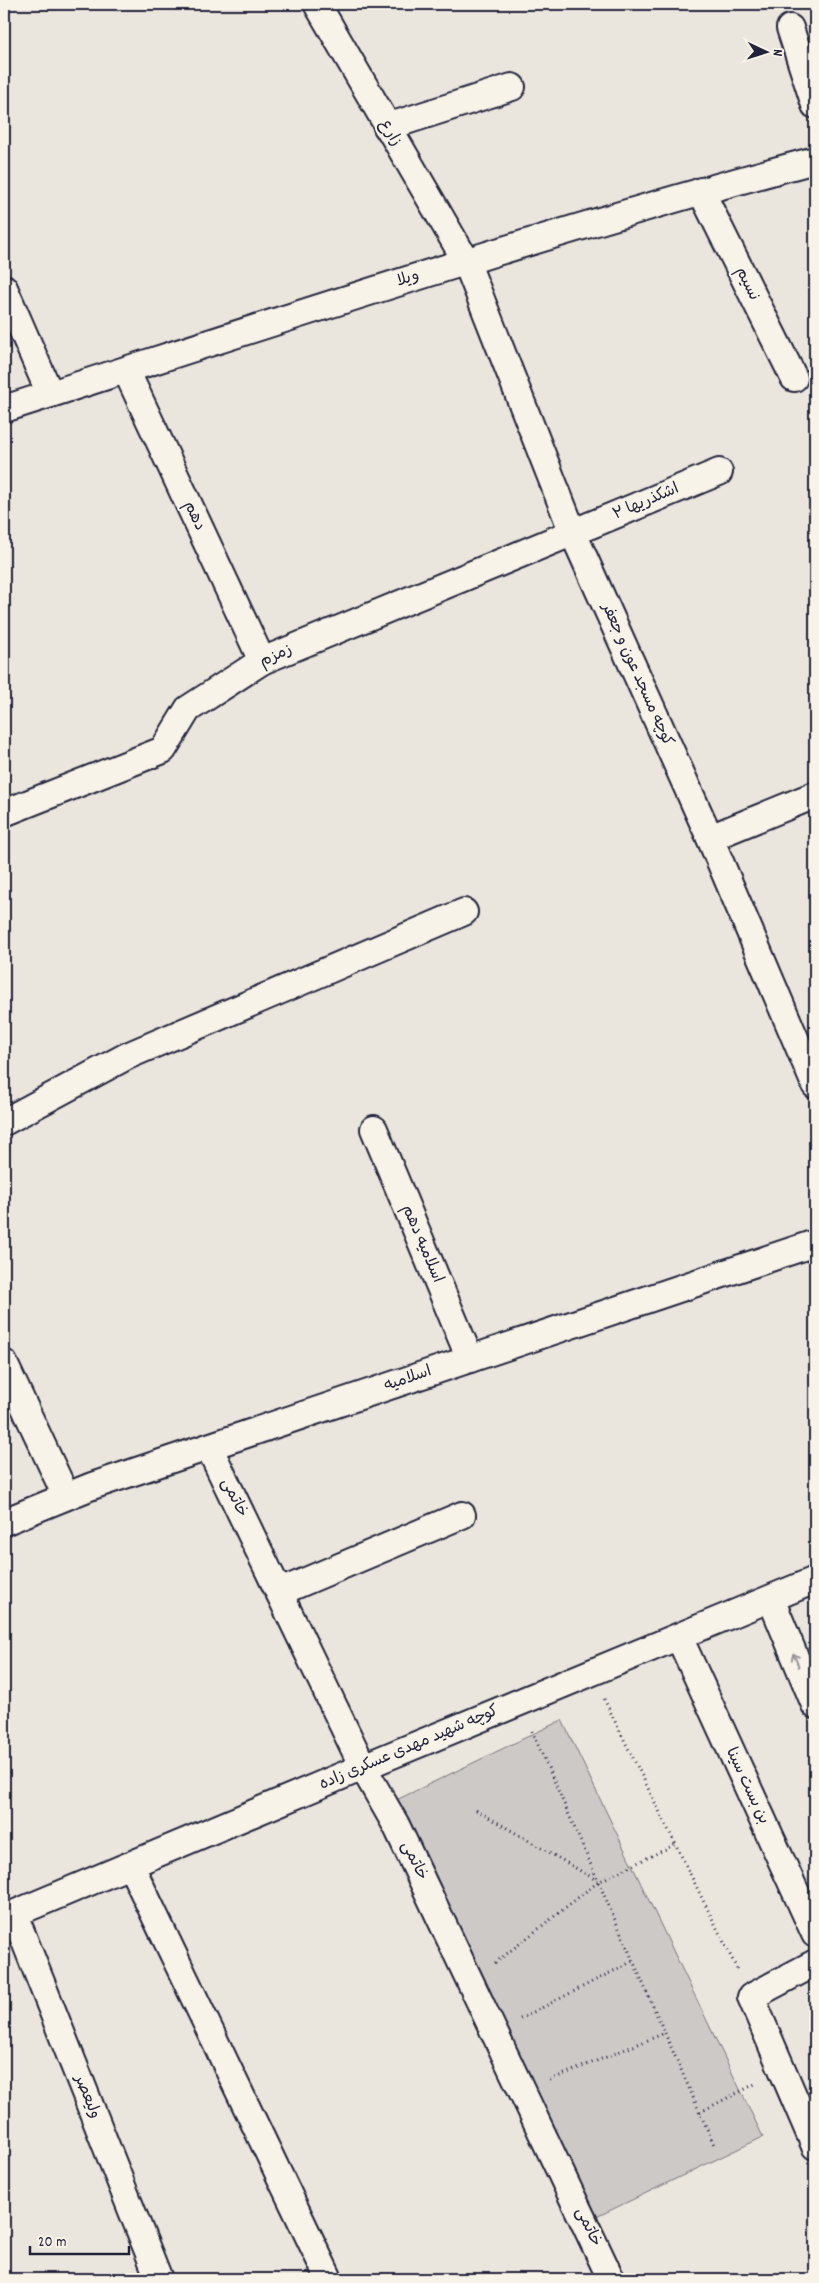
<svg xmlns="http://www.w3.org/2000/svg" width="819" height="2283" font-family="Dekko,'Playpen Sans Arabic',sans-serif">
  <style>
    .green { fill: #cdc9c6; stroke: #787680 }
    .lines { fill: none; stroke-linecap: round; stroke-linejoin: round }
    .street-casing { stroke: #22223b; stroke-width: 30 }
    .path { stroke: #22223b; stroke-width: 3; stroke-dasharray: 1 4; stroke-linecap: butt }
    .street { stroke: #f7f3e8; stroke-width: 26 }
    .oneway { stroke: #97959a }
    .labels { text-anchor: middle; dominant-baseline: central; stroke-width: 4; stroke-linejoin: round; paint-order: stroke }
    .street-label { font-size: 16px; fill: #22223b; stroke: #f7f3e8 }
  </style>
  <rect width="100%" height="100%" fill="#eae6de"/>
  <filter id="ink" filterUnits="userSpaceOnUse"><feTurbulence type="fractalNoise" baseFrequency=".02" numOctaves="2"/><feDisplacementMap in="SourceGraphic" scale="10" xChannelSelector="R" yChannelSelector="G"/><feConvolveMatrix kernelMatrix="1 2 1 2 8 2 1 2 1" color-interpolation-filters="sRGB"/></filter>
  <g filter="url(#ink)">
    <!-- green -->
    <path class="green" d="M 562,1720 L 763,2137 L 586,2222 L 386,1805 Z"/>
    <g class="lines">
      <!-- street casing -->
      <g class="street-casing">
        <g id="street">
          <path d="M 317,4 L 466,261 L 573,533 L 710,838 L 815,1085"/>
          <path d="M 790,28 L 815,105"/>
          <path d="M 387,127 L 512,87"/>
          <path d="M 701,191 L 794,378"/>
          <path d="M 4,288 L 50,394"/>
          <path d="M 126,370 L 262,661"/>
          <path d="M 4,409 C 273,323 542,233 815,160"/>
          <path d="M 4,813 L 163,750 L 188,709 L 262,661 L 719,472"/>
          <path d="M 710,838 L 815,795"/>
          <path d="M 4,1122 L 127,1056 L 464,912"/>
          <path d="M 374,1129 L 470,1359"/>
          <path d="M 4,1363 L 66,1496"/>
          <path d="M 209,1447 L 363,1767 L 396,1825 L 611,2279"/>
          <path d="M 4,1522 L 92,1486 L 815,1243"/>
          <path d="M 280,1592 L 462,1515"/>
          <path d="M 771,1599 L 815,1705"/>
          <path d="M 679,1637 L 815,1934"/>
          <path d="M 131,1866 L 329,2279"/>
          <path d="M 14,1914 L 159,2279"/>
          <path d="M 4,1918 L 363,1767 L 815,1580"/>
          <path d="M 815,1963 L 751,1997 L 815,2146"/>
        </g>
      </g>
      <!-- path -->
      <g class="path">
        <path d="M 604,1699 L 738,1971"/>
        <path d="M 532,1731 L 715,2147"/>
        <path d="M 476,1810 L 598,1881"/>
        <path d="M 495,1963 L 598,1882 L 676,1844"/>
        <path d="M 520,2019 L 633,1961"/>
        <path d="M 550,2080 L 665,2033"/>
        <path d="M 700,2112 L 755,2084"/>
        <path d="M 4,2265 L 10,2279"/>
      </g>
      <!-- street -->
      <use href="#street" class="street"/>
    </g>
    <!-- one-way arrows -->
    <defs><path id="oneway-shaft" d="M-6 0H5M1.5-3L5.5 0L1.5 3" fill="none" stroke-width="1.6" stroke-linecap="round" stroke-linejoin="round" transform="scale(1.25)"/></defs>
    <use class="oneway" href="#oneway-shaft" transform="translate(796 1660) rotate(-113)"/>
  </g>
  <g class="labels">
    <!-- street labels -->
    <g class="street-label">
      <text transform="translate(390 133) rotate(60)">زارع</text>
      <text transform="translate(408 279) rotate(-18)">ویلا</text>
      <text transform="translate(747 284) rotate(64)">نسیم</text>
      <text transform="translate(646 502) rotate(-23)">اشکذریها ۲</text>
      <text transform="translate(194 516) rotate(65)">دهم</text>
      <text transform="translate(276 656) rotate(-25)">زمزم</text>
      <text transform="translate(637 675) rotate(66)">کوچه مسجد عون و جعفر</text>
      <text transform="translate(422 1244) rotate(67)">اسلامیه دهم</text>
      <text transform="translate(408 1379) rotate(-19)">اسلامیه</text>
      <text transform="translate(234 1498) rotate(64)">خاتمی</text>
      <text transform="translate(409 1748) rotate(-23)">کوچه شهید مهدی عسکری زاده</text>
      <text transform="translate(747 1786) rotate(65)">بن بست سینا</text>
      <text transform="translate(414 1861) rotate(64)">خاتمی</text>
      <text transform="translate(87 2097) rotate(68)">ولیعصر</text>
      <text transform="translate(588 2227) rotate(65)">خاتمی</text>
    </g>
  </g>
  <!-- margin -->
  <rect width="819" height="2283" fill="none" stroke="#f7f3e8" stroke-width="20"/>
  <rect x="10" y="10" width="799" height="2263" fill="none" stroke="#22223b" stroke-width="2" filter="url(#ink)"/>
  <!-- north arrow -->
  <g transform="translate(766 52) rotate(94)" stroke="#f7f3e8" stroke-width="4" paint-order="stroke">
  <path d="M0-4L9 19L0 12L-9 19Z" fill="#22223b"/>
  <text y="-8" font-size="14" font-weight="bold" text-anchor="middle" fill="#22223b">N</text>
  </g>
  <!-- scale -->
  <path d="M30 2246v8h99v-8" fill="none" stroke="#22223b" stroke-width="2.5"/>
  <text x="38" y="2246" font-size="15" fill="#22223b" stroke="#f7f3e8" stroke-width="4" paint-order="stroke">20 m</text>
</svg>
